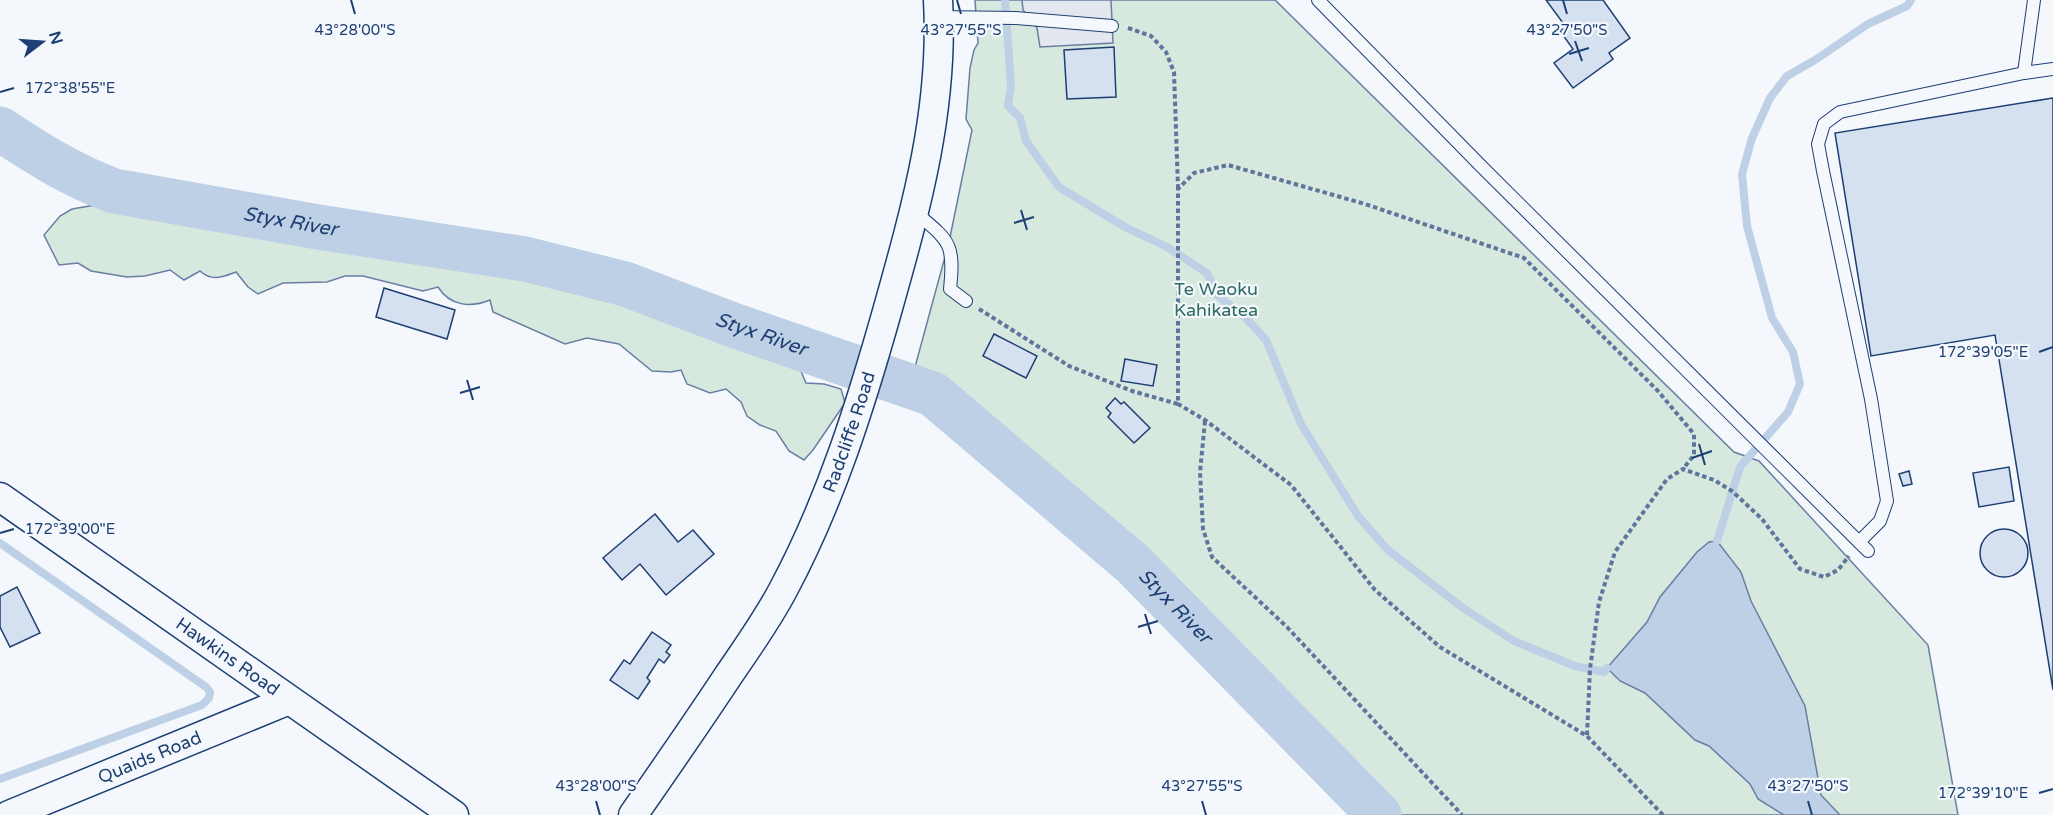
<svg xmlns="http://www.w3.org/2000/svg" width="2053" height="815" font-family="'Varela Round',sans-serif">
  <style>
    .green { fill: #d7e8df; stroke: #687fa3; stroke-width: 1.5 }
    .parking { fill: #e3e8f0; stroke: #687fa3; stroke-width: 1.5 }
    .water { fill: #bed0e5; stroke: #687fa3; stroke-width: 1.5 }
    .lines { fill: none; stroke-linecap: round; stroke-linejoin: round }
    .stream { stroke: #bed0e5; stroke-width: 8 }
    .river { stroke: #bed0e5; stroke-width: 45 }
    .building { fill: #d5e0f0; stroke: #1d3f73; stroke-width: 1.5 }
    .service-casing { stroke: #1d3f73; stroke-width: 14 }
    .tertiary-casing { stroke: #1d3f73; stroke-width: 31 }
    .path { stroke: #5e769c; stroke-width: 4; stroke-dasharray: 4.5 3; stroke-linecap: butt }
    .service { stroke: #f4f7fb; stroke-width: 12 }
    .tertiary { stroke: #f4f7fb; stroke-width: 28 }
    .ticks { fill: none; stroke: #1d3f73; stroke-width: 2 }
    .labels { text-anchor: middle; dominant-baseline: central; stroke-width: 4.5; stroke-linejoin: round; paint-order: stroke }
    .park-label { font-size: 18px; fill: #2c6c60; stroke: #f4f7fb }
    .street-label { font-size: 18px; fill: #1d3f73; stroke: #f4f7fb }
    .water-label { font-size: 20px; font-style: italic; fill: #1d3f73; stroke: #f4f7fb }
    .ticks-label { font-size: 15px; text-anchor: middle; fill: #1d3f73; stroke: #f4f7fb; stroke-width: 4.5; stroke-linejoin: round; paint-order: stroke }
  </style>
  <rect width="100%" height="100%" fill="#f4f7fb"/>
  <!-- green -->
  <g class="green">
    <path d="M 975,0 L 1275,0 L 1734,452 L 1759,461 L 1928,645 L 1958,815 L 1393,815 L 915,367 L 949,242 L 972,130 L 966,119 L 970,68 L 974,50 L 978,43 Z"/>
    <path d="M 156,187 L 168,197 L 179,212 L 186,213 L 197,200 L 201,190 L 255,194 L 259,210 L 277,210 L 295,221 L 309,234 L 357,243 L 392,254 L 450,264 L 473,252 L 502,255 L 514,264 L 529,267 L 549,263 L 595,265 L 604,272 L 623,298 L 640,291 L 663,289 L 701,301 L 717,322 L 739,335 L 764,341 L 797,362 L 806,383 L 824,384 L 841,389 L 845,403 L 813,450 L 804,460 L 789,451 L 776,431 L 760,425 L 747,416 L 741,402 L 726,389 L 710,393 L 687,384 L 681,370 L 671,372 L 652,371 L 619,344 L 587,338 L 565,344 L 493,312 L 490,300 C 470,308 450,306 438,287 L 423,291 L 363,276 L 345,276 L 327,282 L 283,283 L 258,294 L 248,287 L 236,272 C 222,277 212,282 200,271 L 184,280 L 170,270 L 145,276 L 127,277 L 91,271 L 78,263 L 59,265 L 44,235 L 60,216 L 72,209 L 113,202 L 139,188 Z"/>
  </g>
  <!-- parking -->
  <path class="parking" d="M 1022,0 L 1111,0 L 1113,43 L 1040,47 L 1037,28 L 1023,10 Z"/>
  <!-- water -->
  <path class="water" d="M 1717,541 L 1741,572 L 1751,601 L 1805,706 L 1821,795 L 1840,815 L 1784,815 L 1758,799 L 1750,784 L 1709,746 L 1695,740 L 1645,693 L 1620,681 L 1607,668 L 1647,622 L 1660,597 L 1697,552 L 1709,542 Z"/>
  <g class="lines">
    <!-- stream -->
    <g class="stream">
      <path d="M 1005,0 L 1011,86 L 1008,106 L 1020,118 L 1026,141 L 1059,187 L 1125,227 L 1167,247 L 1207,273 L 1217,295 L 1245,317 L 1266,340 L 1301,424 L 1358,516 L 1388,550 L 1463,608 L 1514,641 L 1575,666 L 1604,672 L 1607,668"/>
      <path d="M 1717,541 L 1740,467 L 1788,412 L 1800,384 L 1793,352 L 1772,318 L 1747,226 L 1742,174 L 1752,138 L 1770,98 L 1787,76 L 1815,60 L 1868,24 L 1907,6 L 1911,0"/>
      <path d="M 0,543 L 206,687 L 210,692 L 209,698 L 202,705 L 0,779"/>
    </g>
    <!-- river -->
    <path class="river" id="s1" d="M 0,129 C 38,154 71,175 114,191 L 318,227 L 525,259 L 625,284 L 733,325 L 933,394 L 1133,564 L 1379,815"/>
  </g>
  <!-- building -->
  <g class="building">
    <path d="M 1546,0 L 1603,0 L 1630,38 L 1609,53 L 1613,59 L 1573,88 L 1554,63 L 1573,49 L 1560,31 L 1566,27 Z"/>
    <path d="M 1114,47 L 1116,97 L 1067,99 L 1064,50 Z"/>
    <path d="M 2053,98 L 2053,690 L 1995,335 L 1871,356 L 1835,133 Z"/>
    <path d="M 384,288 L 455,310 L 447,339 L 376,317 Z"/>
    <path d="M 994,334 L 1037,356 L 1026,378 L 983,356 Z"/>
    <path d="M 1125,359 L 1157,365 L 1153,386 L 1121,381 Z"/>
    <path d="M 1115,398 L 1121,404 L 1124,402 L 1150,428 L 1134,443 L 1108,417 L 1111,413 L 1106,408 Z"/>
    <path d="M 2009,467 L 2014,501 L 1979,507 L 1973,473 Z"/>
    <path d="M 1909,471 L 1912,484 L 1903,486 L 1899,474 Z"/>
    <path d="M 655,514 L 678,542 L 693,530 L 714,554 L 666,595 L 640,564 L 622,580 L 603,558 Z"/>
    <circle cx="2004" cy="553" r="24"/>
    <path d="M 17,587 L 40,633 L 10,647 L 0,627 L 0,596 Z"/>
    <path d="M 652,632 L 671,645 L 666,652 L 670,655 L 664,663 L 659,659 L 647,678 L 650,681 L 638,699 L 610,680 L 624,660 L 630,664 Z"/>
  </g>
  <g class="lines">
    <!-- service casing -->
    <g class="service-casing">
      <g id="service">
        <path d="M 1318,0 L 1482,167 L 1868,551"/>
        <path d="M 938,17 L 1015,18 L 1112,26"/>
        <path d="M 2024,73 L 2034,0"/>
        <path d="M 915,212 C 949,241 955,242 950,289 L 966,301"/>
        <path d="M 1859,542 L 1880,521 L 1887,501 L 1871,399 L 1823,171 L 1818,144 L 1824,124 L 1840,112 L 2024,73 L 2053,69"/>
      </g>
    </g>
    <!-- tertiary casing -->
    <g class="tertiary-casing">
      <g id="tertiary">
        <path id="s2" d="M 0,497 L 454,815"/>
        <path id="s3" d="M 9,815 L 289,700"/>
        <path id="s4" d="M 633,815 C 665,769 697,723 728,676 C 747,648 768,619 784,588 C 831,500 861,404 888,308 C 917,205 944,108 938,0"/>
      </g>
    </g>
    <!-- path -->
    <g class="path">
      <path d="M 1128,28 L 1151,36 L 1166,52 L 1174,72 L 1178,188"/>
      <path d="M 979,309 L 1069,366 L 1132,391 L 1178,404"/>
      <path d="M 1205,421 L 1200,472 L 1203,529 L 1212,557 L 1287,627 L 1462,815"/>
      <path d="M 1587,735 L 1590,669 L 1599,602 L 1615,552 L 1667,479 L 1683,469 L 1714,480 L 1732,491 L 1762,519 L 1800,569 L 1824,577 L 1838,570 L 1849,556"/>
      <path d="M 1663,815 L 1587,736 L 1440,647 L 1375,590 L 1291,485 L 1205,420 L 1178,404 L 1178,189 L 1194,173 L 1228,165 L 1365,204 L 1524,258 L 1658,391 L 1694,434 L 1694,455 L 1683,469"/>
    </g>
    <!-- service -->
    <use href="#service" class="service"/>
    <!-- tertiary -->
    <use href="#tertiary" class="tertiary"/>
  </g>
  <!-- ticks -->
  <path class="ticks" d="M 351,0 L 355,14M 957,0 L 961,14M 1563,0 L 1567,14M 1575,41 L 1582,61M 1569,54 L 1589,48M 0,92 L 14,88M 1021,210 L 1027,230M 1014,223 L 1034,217M 2039,352 L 2053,347M 467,380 L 473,400M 460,393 L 480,387M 1699,444 L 1705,465M 1692,458 L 1712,451M 0,533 L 14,529M 1145,614 L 1151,634M 1138,627 L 1158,621M 2039,793 L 2053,789M 596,801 L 600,815M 1202,801 L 1206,815M 1808,801 L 1812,815"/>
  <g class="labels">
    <!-- park labels -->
    <g class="park-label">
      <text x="1216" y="289">Te Waoku<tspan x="1216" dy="21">Kahikatea</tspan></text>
    </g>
    <!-- street labels -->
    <g class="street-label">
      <text stroke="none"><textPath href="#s4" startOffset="442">Radcliffe Road</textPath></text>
      <text stroke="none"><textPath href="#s2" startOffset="278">Hawkins Road</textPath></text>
      <text stroke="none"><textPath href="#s3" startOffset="152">Quaids Road</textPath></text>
    </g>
    <!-- water labels -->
    <g class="water-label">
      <text stroke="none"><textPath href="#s1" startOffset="309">Styx River</textPath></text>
      <text stroke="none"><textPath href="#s1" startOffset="795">Styx River</textPath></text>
      <text stroke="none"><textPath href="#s1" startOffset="1299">Styx River</textPath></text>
    </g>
  </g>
  <g class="ticks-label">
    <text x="355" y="35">43°28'00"S</text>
    <text x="961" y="35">43°27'55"S</text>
    <text x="1567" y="35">43°27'50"S</text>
    <text x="70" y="93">172°38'55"E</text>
    <text x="1983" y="357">172°39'05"E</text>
    <text x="70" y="534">172°39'00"E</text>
    <text x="596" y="791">43°28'00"S</text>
    <text x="1202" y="791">43°27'55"S</text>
    <text x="1808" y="791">43°27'50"S</text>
    <text x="1983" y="798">172°39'10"E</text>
  </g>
  <!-- north arrow -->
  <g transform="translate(42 42) rotate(73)" stroke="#f4f7fb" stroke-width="4.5" paint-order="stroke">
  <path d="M0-4.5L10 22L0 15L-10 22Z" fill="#1d3f73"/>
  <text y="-9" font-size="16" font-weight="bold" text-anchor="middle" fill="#1d3f73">N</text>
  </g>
</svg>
